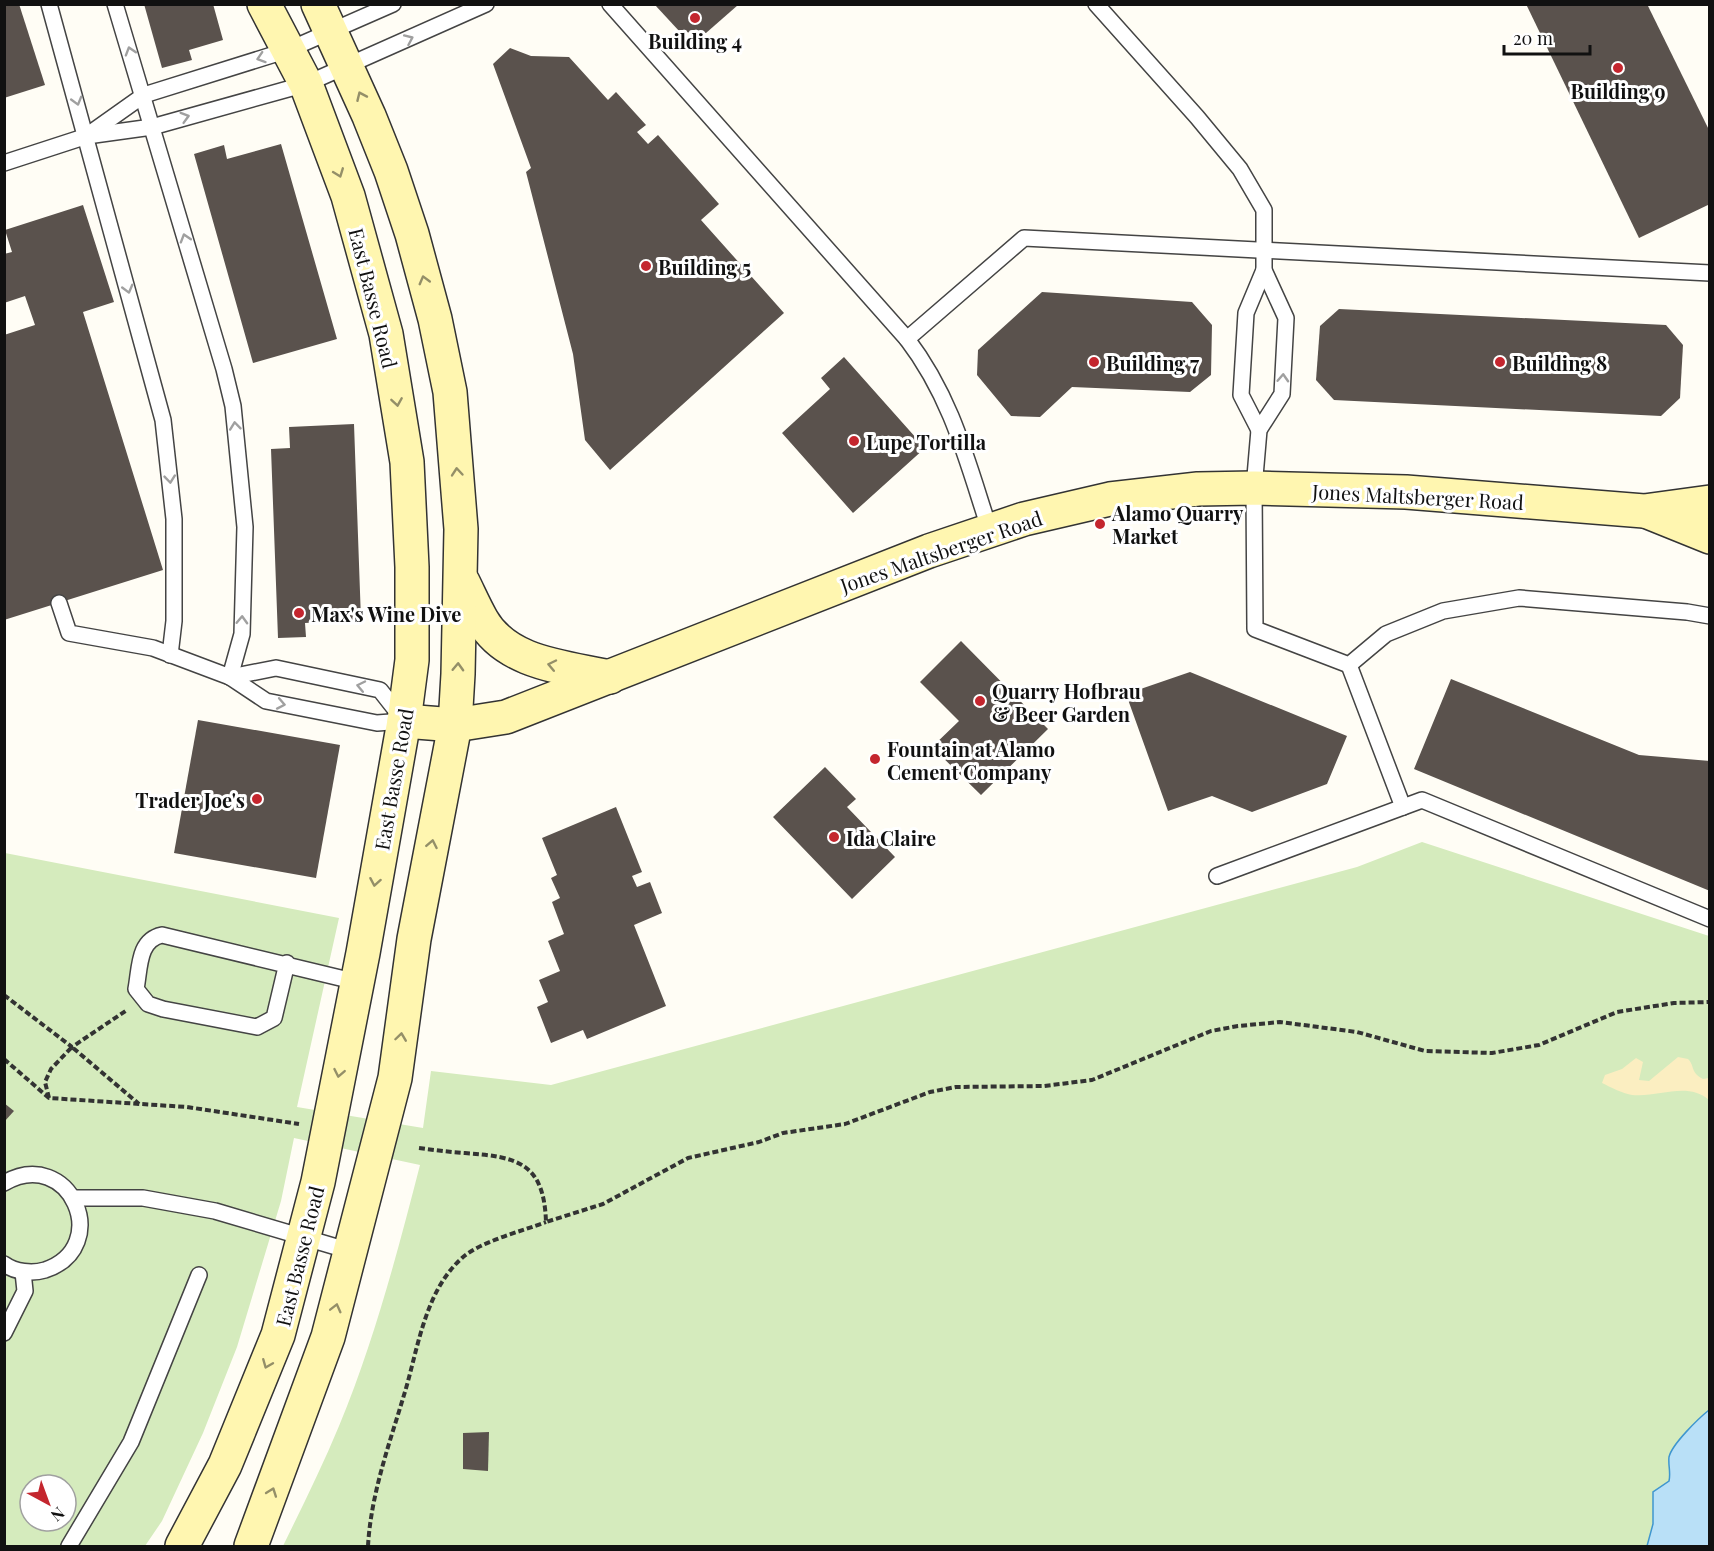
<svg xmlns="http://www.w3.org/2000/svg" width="1714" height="1551" font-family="'Playfair Display',serif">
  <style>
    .green { fill: #d5ebbd; fill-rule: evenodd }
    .sand { fill: #fbeec1 }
    .water { fill: #b9e0f7; stroke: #3f96cf; stroke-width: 1.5 }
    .building { fill: #5a524d }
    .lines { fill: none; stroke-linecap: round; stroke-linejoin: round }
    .service-casing { stroke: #444; stroke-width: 18 }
    .secondary-casing { stroke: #333; stroke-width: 36 }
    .path { stroke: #333; stroke-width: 4; stroke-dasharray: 6 3; stroke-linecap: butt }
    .service { stroke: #fff; stroke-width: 15 }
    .secondary { stroke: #fff6b0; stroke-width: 33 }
    .oneway { stroke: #a0a0a0 }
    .oneway2 { stroke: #948f68 }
    .poi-dot { fill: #c4262e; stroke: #fff; stroke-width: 2 }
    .labels { text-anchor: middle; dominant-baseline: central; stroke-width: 6; stroke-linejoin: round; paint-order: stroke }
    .poi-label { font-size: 20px; font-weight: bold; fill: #111; stroke: #fff; text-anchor: start }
    .street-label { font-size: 20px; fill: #111; stroke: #fff }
  </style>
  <rect width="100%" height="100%" fill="#fffdf5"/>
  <!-- green -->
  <path class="green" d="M 1422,842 L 1709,936 L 1709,1546 L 283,1546 C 302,1507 322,1467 339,1426 C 374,1342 397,1254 420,1165 L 294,1138 L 281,1201 L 237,1347 L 203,1433 L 162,1521 L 145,1546 L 5,1546 L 5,853 L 339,918 L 297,1107 L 423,1128 L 431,1071 L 551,1085 L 1357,867 ZM 30,1485 L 66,1485 L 66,1521 L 30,1521 Z"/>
  <!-- sand -->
  <path class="sand" d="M 1678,1057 L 1688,1059 C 1695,1066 1690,1072 1703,1079 L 1709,1078 L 1709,1100 C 1687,1081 1658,1098 1632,1095 C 1624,1094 1610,1087 1602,1083 L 1605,1075 L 1622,1069 L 1636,1058 L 1643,1062 L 1639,1080 L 1649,1081 Z"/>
  <!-- water -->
  <path class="water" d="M 1709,1410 L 1709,1546 L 1647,1546 L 1653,1524 L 1653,1492 L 1669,1481 C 1671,1473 1668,1465 1669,1457 C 1672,1444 1699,1418 1709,1410 Z"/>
  <!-- building -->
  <g class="building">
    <path d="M 4,4 L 19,4 L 45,85 L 4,98 Z"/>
    <path d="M 144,4 L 213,4 L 223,40 L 189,50 L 192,60 L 162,68 Z"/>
    <path d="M 1526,4 L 1647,4 L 1710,132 L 1710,204 L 1639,238 Z"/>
    <path d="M 655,5 L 738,5 L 706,33 L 680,32 Z"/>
    <path d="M 510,48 L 531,56 L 569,57 L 608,100 L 616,92 L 646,125 L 637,132 L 648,144 L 658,135 L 719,204 L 701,220 L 784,313 L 610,470 L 585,440 L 573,354 L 526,172 L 531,168 L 493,64 Z"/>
    <path d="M 281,144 L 337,339 L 253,363 L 194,154 L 224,145 L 227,159 Z"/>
    <path d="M 83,205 L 114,302 L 83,312 L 163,570 L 4,620 L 4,335 L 35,325 L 25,296 L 4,303 L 4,254 L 12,252 L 5,230 Z"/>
    <path d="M 1042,292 L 1192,302 L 1212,325 L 1211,375 L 1190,392 L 1072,387 L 1040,417 L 1011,416 L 977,375 L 978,350 Z"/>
    <path d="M 1339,309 L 1666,325 L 1683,345 L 1680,398 L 1661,416 L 1334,400 L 1316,380 L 1320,326 Z"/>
    <path d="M 844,357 L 925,448 L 853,513 L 782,433 L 830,389 L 821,378 Z"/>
    <path d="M 354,424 L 361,620 L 305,623 L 306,637 L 278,638 L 271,449 L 290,448 L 289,427 Z"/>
    <path d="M 961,641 L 1048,729 L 981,795 L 932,747 L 959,721 L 920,682 Z"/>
    <path d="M 1190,672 L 1347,736 L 1327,784 L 1252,812 L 1212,796 L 1168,811 L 1126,694 Z"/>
    <path d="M 1451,679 L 1639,755 L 1710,761 L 1710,891 L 1414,769 Z"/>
    <path d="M 198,720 L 340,745 L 316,878 L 174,853 Z"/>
    <path d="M 825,767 L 856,799 L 847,807 L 895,857 L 852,899 L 773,817 Z"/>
    <path d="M 616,807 L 642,872 L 632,876 L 637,887 L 650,882 L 662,913 L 634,925 L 666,1006 L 587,1039 L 583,1030 L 551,1043 L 537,1007 L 548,1002 L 539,980 L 560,971 L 548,941 L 564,934 L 552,902 L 560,898 L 551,878 L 557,875 L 542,838 Z"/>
    <path d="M 4,1103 L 14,1111 L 4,1122 Z"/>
    <path d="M 489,1432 L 488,1471 L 463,1469 L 463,1433 Z"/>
  </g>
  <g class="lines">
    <!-- service casing -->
    <g class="service-casing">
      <g id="service">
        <path d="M 49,4 L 163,420 L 174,519 L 174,621 L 170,655"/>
        <path d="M 115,4 L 224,369 L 233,406 L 245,527 L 242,634 L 230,677"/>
        <path d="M 610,4 L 907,339 C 952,398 967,461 990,531"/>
        <path d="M 1096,4 L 1197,117 L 1240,169 L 1264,210 L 1264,270 L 1286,318 L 1282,394 L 1259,430 L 1254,488 L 1255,629 L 1349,665 L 1386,634 L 1443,611 L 1519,598 L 1687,612 L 1710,616"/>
        <path d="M 89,134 L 144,95 L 288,50 L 393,4"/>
        <path d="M 4,163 L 87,136 L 152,127 L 306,84 L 486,4"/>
        <path d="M 907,339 L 1024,238 L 1710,273"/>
        <path d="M 1259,430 L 1241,395 L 1246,313 L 1264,270"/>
        <path d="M 59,603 L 69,633 L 153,648 L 230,677 L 266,701 L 377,723 L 404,721"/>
        <path d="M 1349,665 L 1403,807"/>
        <path d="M 230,677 L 276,668 L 380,690 L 402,718"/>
        <path d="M 1217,876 L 1422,800 L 1710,919"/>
        <path d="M 287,963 L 274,1018 L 257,1027 L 163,1009 L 148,1004 L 136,989 C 140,968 138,940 162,935 L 357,982"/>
        <path d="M 4,1183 C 70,1145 114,1247 45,1270 C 32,1274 15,1272 4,1264"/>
        <path d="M 74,1198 L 143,1198 L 215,1211 L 350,1251"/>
        <path d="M 4,1333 L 25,1291 L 23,1272"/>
        <path d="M 69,1546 L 131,1442 L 199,1275"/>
      </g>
    </g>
    <!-- secondary casing -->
    <g class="secondary-casing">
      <g id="secondary">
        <path d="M 1648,512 L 1710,537"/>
        <path d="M 463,582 C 469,594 475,608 482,620 C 507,664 565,667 610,677"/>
        <path d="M 404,721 L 455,725 L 506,717 L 929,551 L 1024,519 L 1110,499 L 1198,489 L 1254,488 L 1406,492 L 1644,511 L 1710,502"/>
        <path d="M 182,1546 L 225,1465 L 278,1335 L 318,1182 L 363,953 L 404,721 L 412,660 L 412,567 L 407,462 L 386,334 L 348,196 L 306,84 L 264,4"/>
        <path d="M 251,1546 L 328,1337 L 395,1078 L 414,939 L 455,725 L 458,674 L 461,529 L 450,392 L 435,319 L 412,234 L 391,171 L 369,116 L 318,4"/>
      </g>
    </g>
    <!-- path -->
    <g class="path">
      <path d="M 4,995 L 72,1047 L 127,1010"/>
      <path d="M 4,1059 L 49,1098 L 187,1107 L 299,1124"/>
      <path d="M 49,1098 L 45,1082 L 51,1069 L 72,1047 L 139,1104"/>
      <path d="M 419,1148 C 434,1150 449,1152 465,1153 C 517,1157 544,1162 546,1222 L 603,1204 L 688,1158 L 759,1142 L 783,1133 L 845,1124 L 930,1092 L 956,1087 L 1044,1086 L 1092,1080 L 1211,1031 L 1238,1026 L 1280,1022 L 1357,1032 L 1425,1051 L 1492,1053 L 1539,1045 L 1617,1012 L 1674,1003 L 1710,1002"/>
      <path d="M 368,1546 C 371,1494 389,1445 404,1395 C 418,1350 424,1292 462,1258 C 481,1241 523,1231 546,1222"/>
    </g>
    <!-- service -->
    <use href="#service" class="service"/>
    <!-- secondary -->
    <use href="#secondary" class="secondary"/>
  </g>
  <!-- one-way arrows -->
  <defs><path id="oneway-chevron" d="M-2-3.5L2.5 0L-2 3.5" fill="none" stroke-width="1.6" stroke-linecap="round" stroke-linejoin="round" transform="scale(1.5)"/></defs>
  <g class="oneway">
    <use href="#oneway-chevron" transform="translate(409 39) rotate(-24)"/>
    <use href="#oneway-chevron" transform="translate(130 51) rotate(-107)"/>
    <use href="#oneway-chevron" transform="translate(261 58) rotate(162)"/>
    <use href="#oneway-chevron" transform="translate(77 101) rotate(74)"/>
    <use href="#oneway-chevron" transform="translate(185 117) rotate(-16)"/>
    <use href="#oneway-chevron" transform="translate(185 238) rotate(-107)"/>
    <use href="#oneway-chevron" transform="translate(128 289) rotate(75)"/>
    <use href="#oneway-chevron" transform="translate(1283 378) rotate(-87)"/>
    <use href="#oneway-chevron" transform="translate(235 426) rotate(-96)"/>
    <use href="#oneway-chevron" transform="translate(170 479) rotate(84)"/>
    <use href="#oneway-chevron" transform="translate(242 620) rotate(-88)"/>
    <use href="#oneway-chevron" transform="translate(361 686) rotate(-168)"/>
    <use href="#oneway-chevron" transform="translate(281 704) rotate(11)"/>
  </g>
  <g class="oneway2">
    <use href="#oneway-chevron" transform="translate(361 96) rotate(-114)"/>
    <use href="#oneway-chevron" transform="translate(339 173) rotate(69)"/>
    <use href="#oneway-chevron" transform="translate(424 280) rotate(-105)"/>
    <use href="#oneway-chevron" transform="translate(397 402) rotate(81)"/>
    <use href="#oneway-chevron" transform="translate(457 472) rotate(-95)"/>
    <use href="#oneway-chevron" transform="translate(552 665) rotate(-168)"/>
    <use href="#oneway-chevron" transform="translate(458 667) rotate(-88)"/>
    <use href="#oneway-chevron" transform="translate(432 844) rotate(-79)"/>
    <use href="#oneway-chevron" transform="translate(375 882) rotate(100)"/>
    <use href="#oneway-chevron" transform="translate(401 1037) rotate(-82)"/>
    <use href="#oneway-chevron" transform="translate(339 1073) rotate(101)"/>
    <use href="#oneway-chevron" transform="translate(336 1308) rotate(-76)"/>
    <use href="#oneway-chevron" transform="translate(267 1364) rotate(112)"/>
    <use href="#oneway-chevron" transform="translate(272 1492) rotate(-70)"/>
  </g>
  <!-- markers -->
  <g class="poi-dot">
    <circle cx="695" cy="18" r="6"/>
    <circle cx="1618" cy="68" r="6"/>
    <circle cx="646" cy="266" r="6"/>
    <circle cx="1094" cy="362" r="6"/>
    <circle cx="1500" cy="362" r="6"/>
    <circle cx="854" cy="441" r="6"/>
    <circle cx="1100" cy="524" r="6"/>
    <circle cx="299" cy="613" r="6"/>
    <circle cx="980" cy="701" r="6"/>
    <circle cx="875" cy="759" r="6"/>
    <circle cx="257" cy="799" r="6"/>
    <circle cx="834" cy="837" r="6"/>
  </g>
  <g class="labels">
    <!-- poi labels -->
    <g class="poi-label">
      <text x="695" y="40" text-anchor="middle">Building 4</text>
      <text x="1618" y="90" text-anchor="middle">Building 9</text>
      <text x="658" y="266">Building 5</text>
      <text x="1106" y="362">Building 7</text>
      <text x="1512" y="362">Building 8</text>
      <text x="866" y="441">Lupe Tortilla</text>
      <text x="1112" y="512">Alamo Quarry<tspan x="1112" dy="23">Market</tspan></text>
      <text x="311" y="613">Max's Wine Dive</text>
      <text x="992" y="690">Quarry Hofbrau<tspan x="992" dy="23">&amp; Beer Garden</tspan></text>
      <text x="887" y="748">Fountain at Alamo<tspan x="887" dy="23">Cement Company</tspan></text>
      <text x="245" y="799" text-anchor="end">Trader Joe's</text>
      <text x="846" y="837">Ida Claire</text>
    </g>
    <!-- street labels -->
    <g class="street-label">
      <text transform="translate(374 298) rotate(76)">East Basse Road</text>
      <text transform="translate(1418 496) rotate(3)">Jones Maltsberger Road</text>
      <text transform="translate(941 551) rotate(-19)">Jones Maltsberger Road</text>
      <text transform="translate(393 779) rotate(-80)">East Basse Road</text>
      <text transform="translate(299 1256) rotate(-76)">East Basse Road</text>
    </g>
  </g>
  <!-- border -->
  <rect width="1714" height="1551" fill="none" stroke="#111111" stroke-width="12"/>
  <!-- north arrow -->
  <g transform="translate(48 1503) rotate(139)"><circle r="28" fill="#ffffff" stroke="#a0a0a0" stroke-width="1.5"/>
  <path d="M0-4.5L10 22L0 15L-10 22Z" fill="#c4262e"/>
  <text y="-9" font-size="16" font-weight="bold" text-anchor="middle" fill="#111111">N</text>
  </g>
  <!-- scale -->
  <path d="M1504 45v9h86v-9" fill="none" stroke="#111111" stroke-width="3"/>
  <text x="1513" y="45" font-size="18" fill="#111111" stroke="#ffffff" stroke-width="4.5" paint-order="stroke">20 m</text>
</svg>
